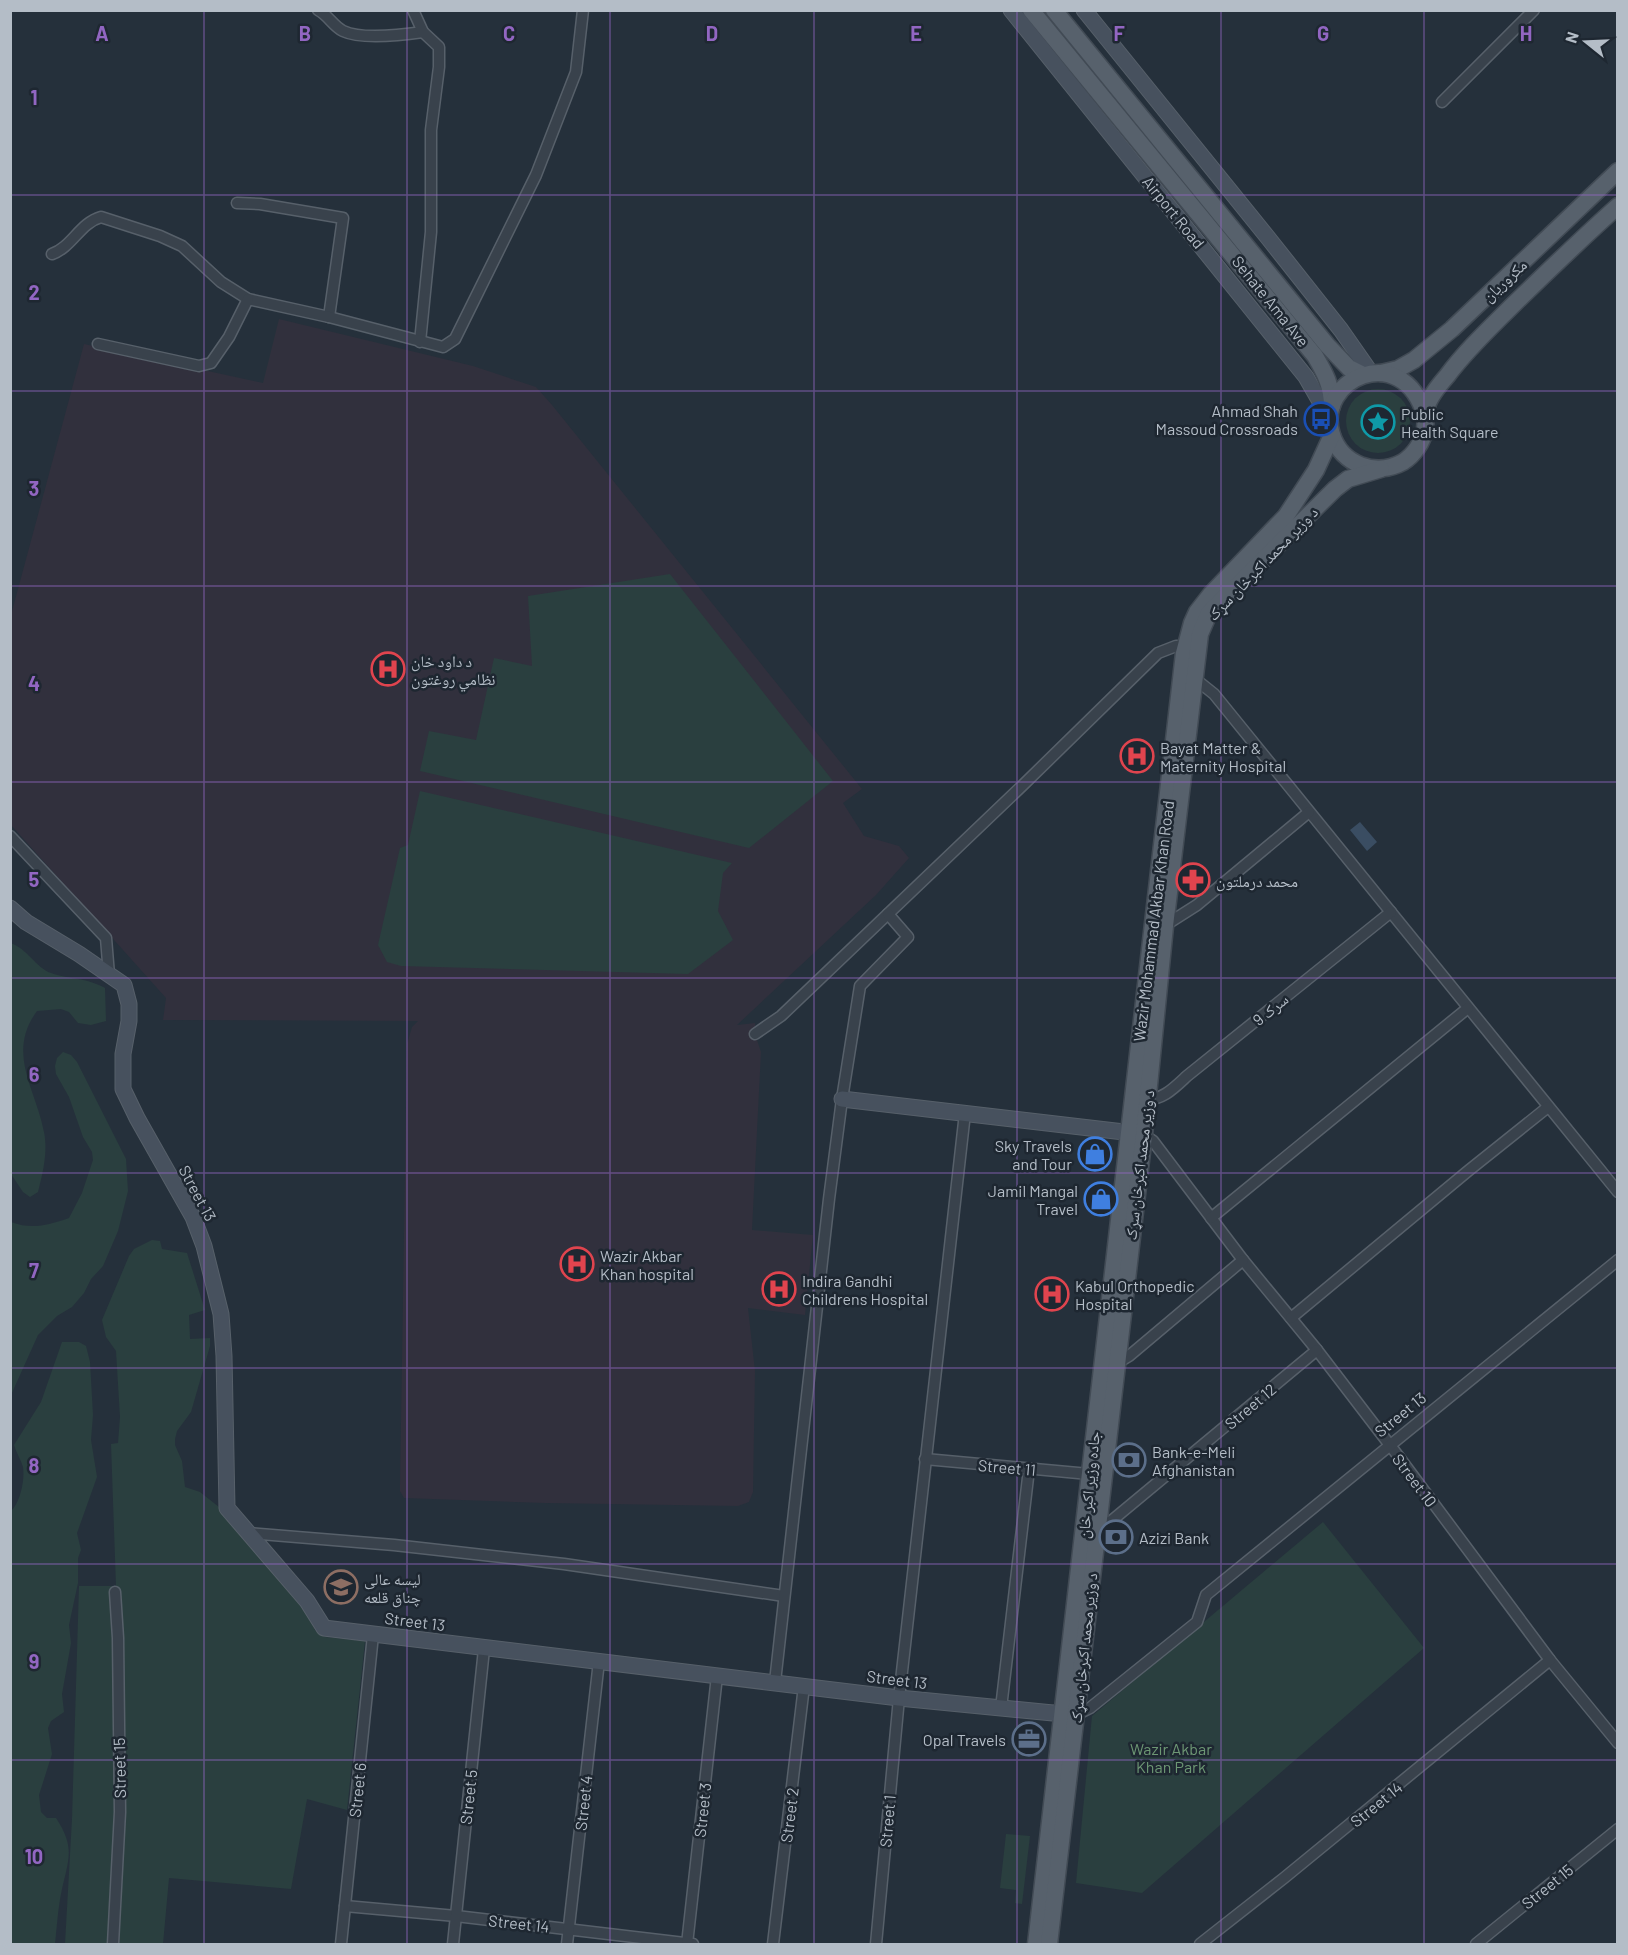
<svg xmlns="http://www.w3.org/2000/svg" width="1628" height="1955" font-family="Barlow,'Noto Naskh Arabic',sans-serif">
  <style>
    .medical { fill: #31303d }
    .green { fill: #2a3f3f }
    .water { fill: #3a4d62 }
    .lines { fill: none; stroke-linecap: round; stroke-linejoin: round }
    .street-casing { stroke: #57606a; stroke-width: 13 }
    .secondary-casing { stroke: #57606a; stroke-width: 17 }
    .primary-casing { stroke: #424b55; stroke-width: 19 }
    .street { stroke: #39424c; stroke-width: 10 }
    .secondary { stroke: #47515e; stroke-width: 15 }
    .primary { stroke: #57616c; stroke-width: 16 }
    .grid { fill: none; stroke: #9266c2; stroke-width: 1.5; stroke-opacity: 0.55 }
    .labels { text-anchor: middle; dominant-baseline: central; stroke-width: 5; stroke-linejoin: round; paint-order: stroke }
    .street-label { font-size: 16px; fill: #b4bdc7; stroke: #1e2731 }
    .poi-label { font-size: 16px; fill: #b4bdc7; stroke: #1e2731; text-anchor: start }
    .park-label { font-size: 16px; fill: #6d9774; stroke: #1e2731 }
    .grid-label { font-size: 20px; text-anchor: middle; font-weight: bold; fill: #9266c2; stroke: #1e2731; stroke-width: 5; stroke-linejoin: round; paint-order: stroke }
  </style>
  <rect width="100%" height="100%" fill="#25303b"/>
  <!-- medical -->
  <path class="medical" d="M 279,319 L 473,366 L 536,387 L 552,405 L 862,789 L 843,803 L 864,836 L 899,846 L 909,858 L 876,895 L 737,1025 L 755,1023 L 755,1034 L 761,1052 L 752,1230 L 813,1235 L 805,1315 L 748,1308 L 755,1371 L 753,1492 L 749,1502 L 738,1506 L 545,1503 L 404,1498 L 400,1491 L 400,1486 L 407,1044 L 412,1027 L 418,1021 L 163,1020 L 166,998 L 11,825 L 11,615 L 84,344 L 263,383 Z"/>
  <!-- green -->
  <g class="green">
    <circle cx="1378" cy="421" r="32"/>
    <path d="M 670,574 L 833,781 L 749,848 L 420,771 L 429,731 L 476,740 L 494,658 L 532,666 L 528,596 Z"/>
    <path d="M 420,791 L 732,863 L 723,873 L 718,911 L 733,940 L 688,974 L 401,966 L 387,962 L 378,945 L 400,848 L 408,845 Z"/>
    <path d="M 10,943 C 27,948 36,968 51,973 C 71,980 85,977 105,988 L 106,1021 L 91,1025 L 78,1023 L 69,1012 L 61,1009 L 37,1011 C 6,1053 36,1089 44,1132 C 48,1151 43,1173 38,1192 L 30,1197 L 23,1192 L 11,1174 Z"/>
    <path d="M 63,1052 L 71,1055 L 77,1062 L 126,1159 L 128,1191 L 118,1231 L 103,1266 L 91,1279 L 84,1293 L 72,1307 L 57,1316 L 38,1335 L 11,1395 L 11,1222 C 32,1230 48,1225 69,1218 L 82,1193 L 93,1160 L 92,1152 L 83,1137 L 69,1097 L 56,1074 L 55,1066 L 57,1058 Z"/>
    <path d="M 152,1240 L 160,1241 L 162,1249 L 187,1253 L 205,1310 L 189,1315 L 190,1339 L 210,1338 L 210,1346 L 191,1412 L 177,1431 L 175,1439 L 175,1445 L 182,1461 L 185,1487 L 200,1492 L 219,1507 L 306,1610 L 315,1630 L 325,1637 L 365,1641 L 347,1810 L 307,1799 L 291,1889 L 169,1878 L 163,1944 L 65,1944 L 72,1819 L 79,1586 L 116,1586 L 111,1444 L 118,1443 L 120,1417 L 116,1351 L 106,1337 L 102,1320 L 129,1256 L 134,1249 Z"/>
    <path d="M 62,1342 L 79,1342 L 86,1346 L 90,1362 L 93,1415 L 91,1440 L 97,1477 L 77,1533 L 81,1550 L 78,1558 L 78,1583 L 69,1625 L 71,1643 L 62,1694 L 64,1712 L 51,1721 L 48,1728 L 52,1754 L 39,1795 L 41,1812 L 47,1818 L 56,1818 C 75,1847 69,1858 62,1889 C 58,1907 57,1926 55,1944 L 11,1944 L 10,1512 C 20,1504 25,1480 23,1467 C 21,1460 16,1452 14,1445 L 41,1402 Z"/>
    <path d="M 1323,1522 L 1424,1648 L 1142,1893 L 1076,1883 L 1092,1716 Z"/>
    <path d="M 1006,1834 L 1030,1836 L 1022,1904 L 1015,1903 L 1016,1890 L 1000,1888 Z"/>
  </g>
  <!-- water -->
  <path class="water" d="M 1360,822 L 1377,842 L 1367,851 L 1350,830 Z"/>
  <g class="lines">
    <!-- street casing -->
    <g class="street-casing">
      <g id="street">
        <path d="M 318,10 C 328,15 333,26 343,31 C 362,40 402,35 423,32"/>
        <path d="M 413,10 L 423,32 L 439,47 L 439,67 L 431,130 L 431,232 L 420,342"/>
        <path d="M 1442,102 L 1534,10"/>
        <path d="M 237,203 L 260,204 L 343,218 L 329,317"/>
        <path d="M 52,254 C 72,247 80,223 101,217 L 160,236 L 182,246 L 221,282 L 248,299 L 329,317 L 443,347 L 455,339 L 536,175 L 576,72 L 583,10"/>
        <path d="M 98,344 L 199,366 L 211,363 L 229,337 L 248,299"/>
        <path d="M 1194,678 L 1214,694 L 1618,1192"/>
        <path d="M 10,836 L 106,938 L 109,975"/>
        <path d="M 1164,926 L 1197,905 L 1309,812"/>
        <path d="M 755,1034 L 781,1016 L 1023,785 L 1158,653 L 1176,646 L 1192,648"/>
        <path d="M 1144,1100 C 1163,1100 1174,1088 1187,1076 L 1391,912"/>
        <path d="M 1144,1135 L 1153,1141 L 1243,1260 L 1317,1350 L 1399,1457 L 1550,1660 L 1618,1743"/>
        <path d="M 1211,1218 L 1468,1008"/>
        <path d="M 1291,1318 L 1468,1171 L 1548,1107"/>
        <path d="M 1114,1365 L 1129,1356 L 1243,1260"/>
        <path d="M 925,1459 L 1089,1474"/>
        <path d="M 1093,1524 L 1110,1522 L 1317,1350"/>
        <path d="M 248,1533 L 394,1545 L 564,1564 L 784,1596"/>
        <path d="M 775,1682 L 829,1199 L 842,1099 L 860,986 L 908,937 L 888,914"/>
        <path d="M 1001,1708 L 1029,1469"/>
        <path d="M 1072,1713 L 1082,1712 L 1090,1708 L 1197,1622 L 1206,1595 L 1618,1260"/>
        <path d="M 345,1906 L 456,1916 L 693,1944"/>
        <path d="M 113,1944 L 120,1812 L 118,1638 L 115,1592"/>
        <path d="M 341,1944 L 373,1635"/>
        <path d="M 453,1944 L 484,1649"/>
        <path d="M 567,1944 L 599,1661"/>
        <path d="M 687,1944 L 717,1676"/>
        <path d="M 773,1944 L 804,1686"/>
        <path d="M 876,1944 L 899,1698 L 965,1113"/>
        <path d="M 1200,1944 L 1284,1878 L 1550,1660"/>
        <path d="M 1476,1944 L 1618,1829"/>
      </g>
    </g>
    <!-- secondary casing -->
    <g class="secondary-casing">
      <g id="secondary">
        <path d="M 1011,10 L 1306,377 L 1330,419"/>
        <path d="M 1084,10 L 1269,239 L 1341,330 L 1371,373"/>
        <path d="M 10,908 L 26,922 L 79,954 L 124,985 L 129,1004 L 129,1021 L 123,1054 L 123,1089 L 137,1118 L 193,1217 L 204,1246 L 221,1314 L 224,1356 L 227,1508 L 307,1601 L 324,1628 L 899,1698 L 1053,1713 L 1063,1712"/>
        <path d="M 842,1099 L 1141,1134"/>
      </g>
    </g>
    <!-- primary casing -->
    <g class="primary-casing">
      <g id="primary">
        <path d="M 1031,10 L 1315,356 C 1325,373 1332,386 1332,406"/>
        <path d="M 1054,10 L 1327,345 L 1349,368 L 1363,375"/>
        <path d="M 1381,373 L 1398,369 L 1414,360 L 1452,329 L 1618,171"/>
        <path d="M 1425,415 C 1402,339 1314,379 1332,435 C 1342,465 1376,477 1403,462 C 1414,455 1423,442 1425,429 C 1426,421 1425,414 1427,406 C 1430,396 1440,384 1447,376 C 1467,349 1492,326 1515,303 C 1549,270 1583,237 1618,206"/>
        <path d="M 1036,1944 L 1184,653 L 1192,623 L 1197,612 L 1211,594 L 1286,516 L 1316,470 L 1332,435"/>
        <path d="M 1049,1944 L 1144,1135 L 1165,926 L 1200,634 L 1209,613 L 1335,489 L 1348,479 L 1381,469"/>
      </g>
    </g>
    <!-- street -->
    <use href="#street" class="street"/>
    <!-- secondary -->
    <use href="#secondary" class="secondary"/>
    <!-- primary -->
    <use href="#primary" class="primary"/>
  </g>
  <!-- grid -->
  <path class="grid" d="M 204,10 L 204,1944M 407,10 L 407,1944M 610,10 L 610,1944M 814,10 L 814,1944M 1017,10 L 1017,1944M 1221,10 L 1221,1944M 1424,10 L 1424,1944M 10,195 L 1618,195M 10,391 L 1618,391M 10,586 L 1618,586M 10,782 L 1618,782M 10,978 L 1618,978M 10,1173 L 1618,1173M 10,1368 L 1618,1368M 10,1564 L 1618,1564M 10,1760 L 1618,1760"/>
  <!-- icons -->
  <defs>
    <g id="bus-ring" transform="scale(1.725)"><circle r="9.5" fill="#1e2731" stroke="#1a4fb4" stroke-width="1.5"/><path d="M-5-6H5V4H4V6H2V4H-2V6H-4V4H-5ZM-3.5-4V0h7V-4ZM-3.5 1.2v1.5H-2V1.2ZM2 1.2v1.5H3.5V1.2Z" fill="#1a4fb4"/></g>
    <g id="sight-ring" transform="scale(1.725)"><circle r="9.5" fill="#1e2731" stroke="#0f9aa8" stroke-width="1.5"/><path d="M0-6L1.8-2.2L6-1.7L2.9 1.2L3.7 5.4L0 3.3L-3.7 5.4L-2.9 1.2L-6-1.7L-1.8-2.2Z" fill="#0f9aa8"/></g>
    <g id="hospital-ring" transform="scale(1.725)"><circle r="9.5" fill="#1e2731" stroke="#e0444e" stroke-width="1.5"/><path d="M-5-5h3v3.5h4V-5h3V5h-3V1.5h-4V5h-3Z" fill="#e0444e"/></g>
    <g id="pharmacy-ring" transform="scale(1.725)"><circle r="9.5" fill="#1e2731" stroke="#e0444e" stroke-width="1.5"/><path d="M-2-6h4v4h4v4h-4v4h-4v-4h-4v-4h4Z" fill="#e0444e"/></g>
    <g id="shop-ring" transform="scale(1.725)"><circle r="9.5" fill="#1e2731" stroke="#3f7fe0" stroke-width="1.5"/><path d="M-5-2.5h2.3a2.7 3.5 0 0 1 5.4 0H5L5.5 6h-11ZM-1.5-2.5h3a1.5 2.3 0 0 0-3 0Z" fill="#3f7fe0"/></g>
    <g id="bank-ring" transform="scale(1.725)"><circle r="9.5" fill="#1e2731" stroke="#5c6f8a" stroke-width="1.5"/><path d="M-6-4H6V4H-6ZM0-2.3a2.3 2.3 0 1 0 0 4.6a2.3 2.3 0 1 0 0-4.6Z" fill="#5c6f8a"/></g>
    <g id="school-ring" transform="scale(1.725)"><circle r="9.5" fill="#1e2731" stroke="#8d6e63" stroke-width="1.5"/><path d="M0-5L7-2L0 1L-7-2ZM-4 1L0 2.5L4 1V4Q0 6-4 4Z" fill="#8d6e63"/></g>
    <g id="office-ring" transform="scale(1.725)"><circle r="9.5" fill="#1e2731" stroke="#5c6f8a" stroke-width="1.5"/><path d="M-6-3h4V-5.5h4V-3h4V5H-6ZM-1-4.5V-3h2v-1.5ZM-6 0V1H6V0Z" fill="#5c6f8a"/></g>
  </defs>
  <g fill-rule="evenodd">
    <use href="#bus-ring" x="1321" y="419"/>
    <use href="#sight-ring" x="1378" y="422"/>
    <use href="#hospital-ring" x="388" y="669"/>
    <use href="#hospital-ring" x="1137" y="756"/>
    <use href="#pharmacy-ring" x="1193" y="880"/>
    <use href="#shop-ring" x="1095" y="1154"/>
    <use href="#shop-ring" x="1101" y="1199"/>
    <use href="#hospital-ring" x="577" y="1264"/>
    <use href="#hospital-ring" x="779" y="1289"/>
    <use href="#hospital-ring" x="1052" y="1294"/>
    <use href="#bank-ring" x="1129" y="1460"/>
    <use href="#bank-ring" x="1116" y="1537"/>
    <use href="#school-ring" x="341" y="1587"/>
    <use href="#office-ring" x="1029" y="1739"/>
  </g>
  <g class="labels">
    <!-- street labels -->
    <g class="street-label">
      <text transform="translate(1174 212) rotate(51)">Airport Road</text>
      <text transform="translate(1504 280) rotate(-43)">مکروریان</text>
      <text transform="translate(1271 301) rotate(51)">Sehate Ama Ave</text>
      <text transform="translate(1262 563) rotate(-46)">د وزیر محمد اکبرخان سړک</text>
      <text transform="translate(1153 921) rotate(-83)">Wazir Mohammad Akbar Khan Road</text>
      <text transform="translate(1270 1009) rotate(-39)">سرک 9</text>
      <text transform="translate(1139 1165) rotate(-83)">د وزیر محمد اکبرخان سړک</text>
      <text transform="translate(198 1193) rotate(62)">Street 13</text>
      <text transform="translate(1250 1406) rotate(-40)">Street 12</text>
      <text transform="translate(1400 1414) rotate(-39)">Street 13</text>
      <text transform="translate(1007 1467) rotate(5)">Street 11</text>
      <text transform="translate(1415 1480) rotate(53)">Street 10</text>
      <text transform="translate(1088 1485) rotate(-84)">جاده وزیر اکبر خان</text>
      <text transform="translate(415 1621) rotate(7)">Street 13</text>
      <text transform="translate(1083 1648) rotate(-84)">د وزیر محمد اکبرخان سړک</text>
      <text transform="translate(897 1679) rotate(7)">Street 13</text>
      <text transform="translate(119 1768) rotate(-91)">Street 15</text>
      <text transform="translate(357 1790) rotate(-84)">Street 6</text>
      <text transform="translate(468 1797) rotate(-84)">Street 5</text>
      <text transform="translate(583 1803) rotate(-84)">Street 4</text>
      <text transform="translate(1376 1804) rotate(-39)">Street 14</text>
      <text transform="translate(702 1810) rotate(-84)">Street 3</text>
      <text transform="translate(789 1815) rotate(-83)">Street 2</text>
      <text transform="translate(887 1821) rotate(-85)">Street 1</text>
      <text transform="translate(1547 1886) rotate(-39)">Street 15</text>
      <text transform="translate(519 1923) rotate(6)">Street 14</text>
    </g>
    <!-- poi labels -->
    <g class="poi-label">
      <text x="1298" y="410" text-anchor="end">Ahmad Shah<tspan x="1298" dy="18">Massoud Crossroads</tspan></text>
      <text x="1401" y="413">Public<tspan x="1401" dy="18">Health Square</tspan></text>
      <text x="411" y="660">د داود خان<tspan x="411" dy="18">نظامي روغتون</tspan></text>
      <text x="1160" y="747">Bayat Matter &amp;<tspan x="1160" dy="18">Maternity Hospital</tspan></text>
      <text x="1216" y="880">محمد درملتون</text>
      <text x="1072" y="1145" text-anchor="end">Sky Travels<tspan x="1072" dy="18">and Tour</tspan></text>
      <text x="1078" y="1190" text-anchor="end">Jamil Mangal<tspan x="1078" dy="18">Travel</tspan></text>
      <text x="600" y="1255">Wazir Akbar<tspan x="600" dy="18">Khan hospital</tspan></text>
      <text x="802" y="1280">Indira Gandhi<tspan x="802" dy="18">Childrens Hospital</tspan></text>
      <text x="1075" y="1285">Kabul Orthopedic<tspan x="1075" dy="18">Hospital</tspan></text>
      <text x="1152" y="1451">Bank-e-Meli<tspan x="1152" dy="18">Afghanistan</tspan></text>
      <text x="1139" y="1537">Azizi Bank</text>
      <text x="364" y="1578">لیسه عالی<tspan x="364" dy="18">چناق قلعه</tspan></text>
      <text x="1006" y="1739" text-anchor="end">Opal Travels</text>
    </g>
    <!-- park labels -->
    <g class="park-label">
      <text x="1171" y="1748">Wazir Akbar<tspan x="1171" dy="18">Khan Park</tspan></text>
    </g>
  </g>
  <g class="grid-label">
    <text x="102" y="41">A</text>
    <text x="305" y="41">B</text>
    <text x="509" y="41">C</text>
    <text x="712" y="41">D</text>
    <text x="916" y="41">E</text>
    <text x="1119" y="41">F</text>
    <text x="1323" y="41">G</text>
    <text x="1526" y="41">H</text>
    <text x="34" y="105">1</text>
    <text x="34" y="300">2</text>
    <text x="34" y="496">3</text>
    <text x="34" y="691">4</text>
    <text x="34" y="887">5</text>
    <text x="34" y="1082">6</text>
    <text x="34" y="1278">7</text>
    <text x="34" y="1473">8</text>
    <text x="34" y="1669">9</text>
    <text x="34" y="1864">10</text>
  </g>
  <!-- border -->
  <rect width="1628" height="1955" fill="none" stroke="#b4bdc7" stroke-width="24"/>
  <!-- north arrow -->
  <g transform="translate(1586 42) rotate(288)" stroke="#1e2731" stroke-width="4.5" paint-order="stroke">
  <path d="M0-4.5L10 22L0 15L-10 22Z" fill="#b4bdc7"/>
  <text y="-9" font-size="16" font-weight="bold" text-anchor="middle" fill="#b4bdc7">N</text>
  </g>
</svg>
